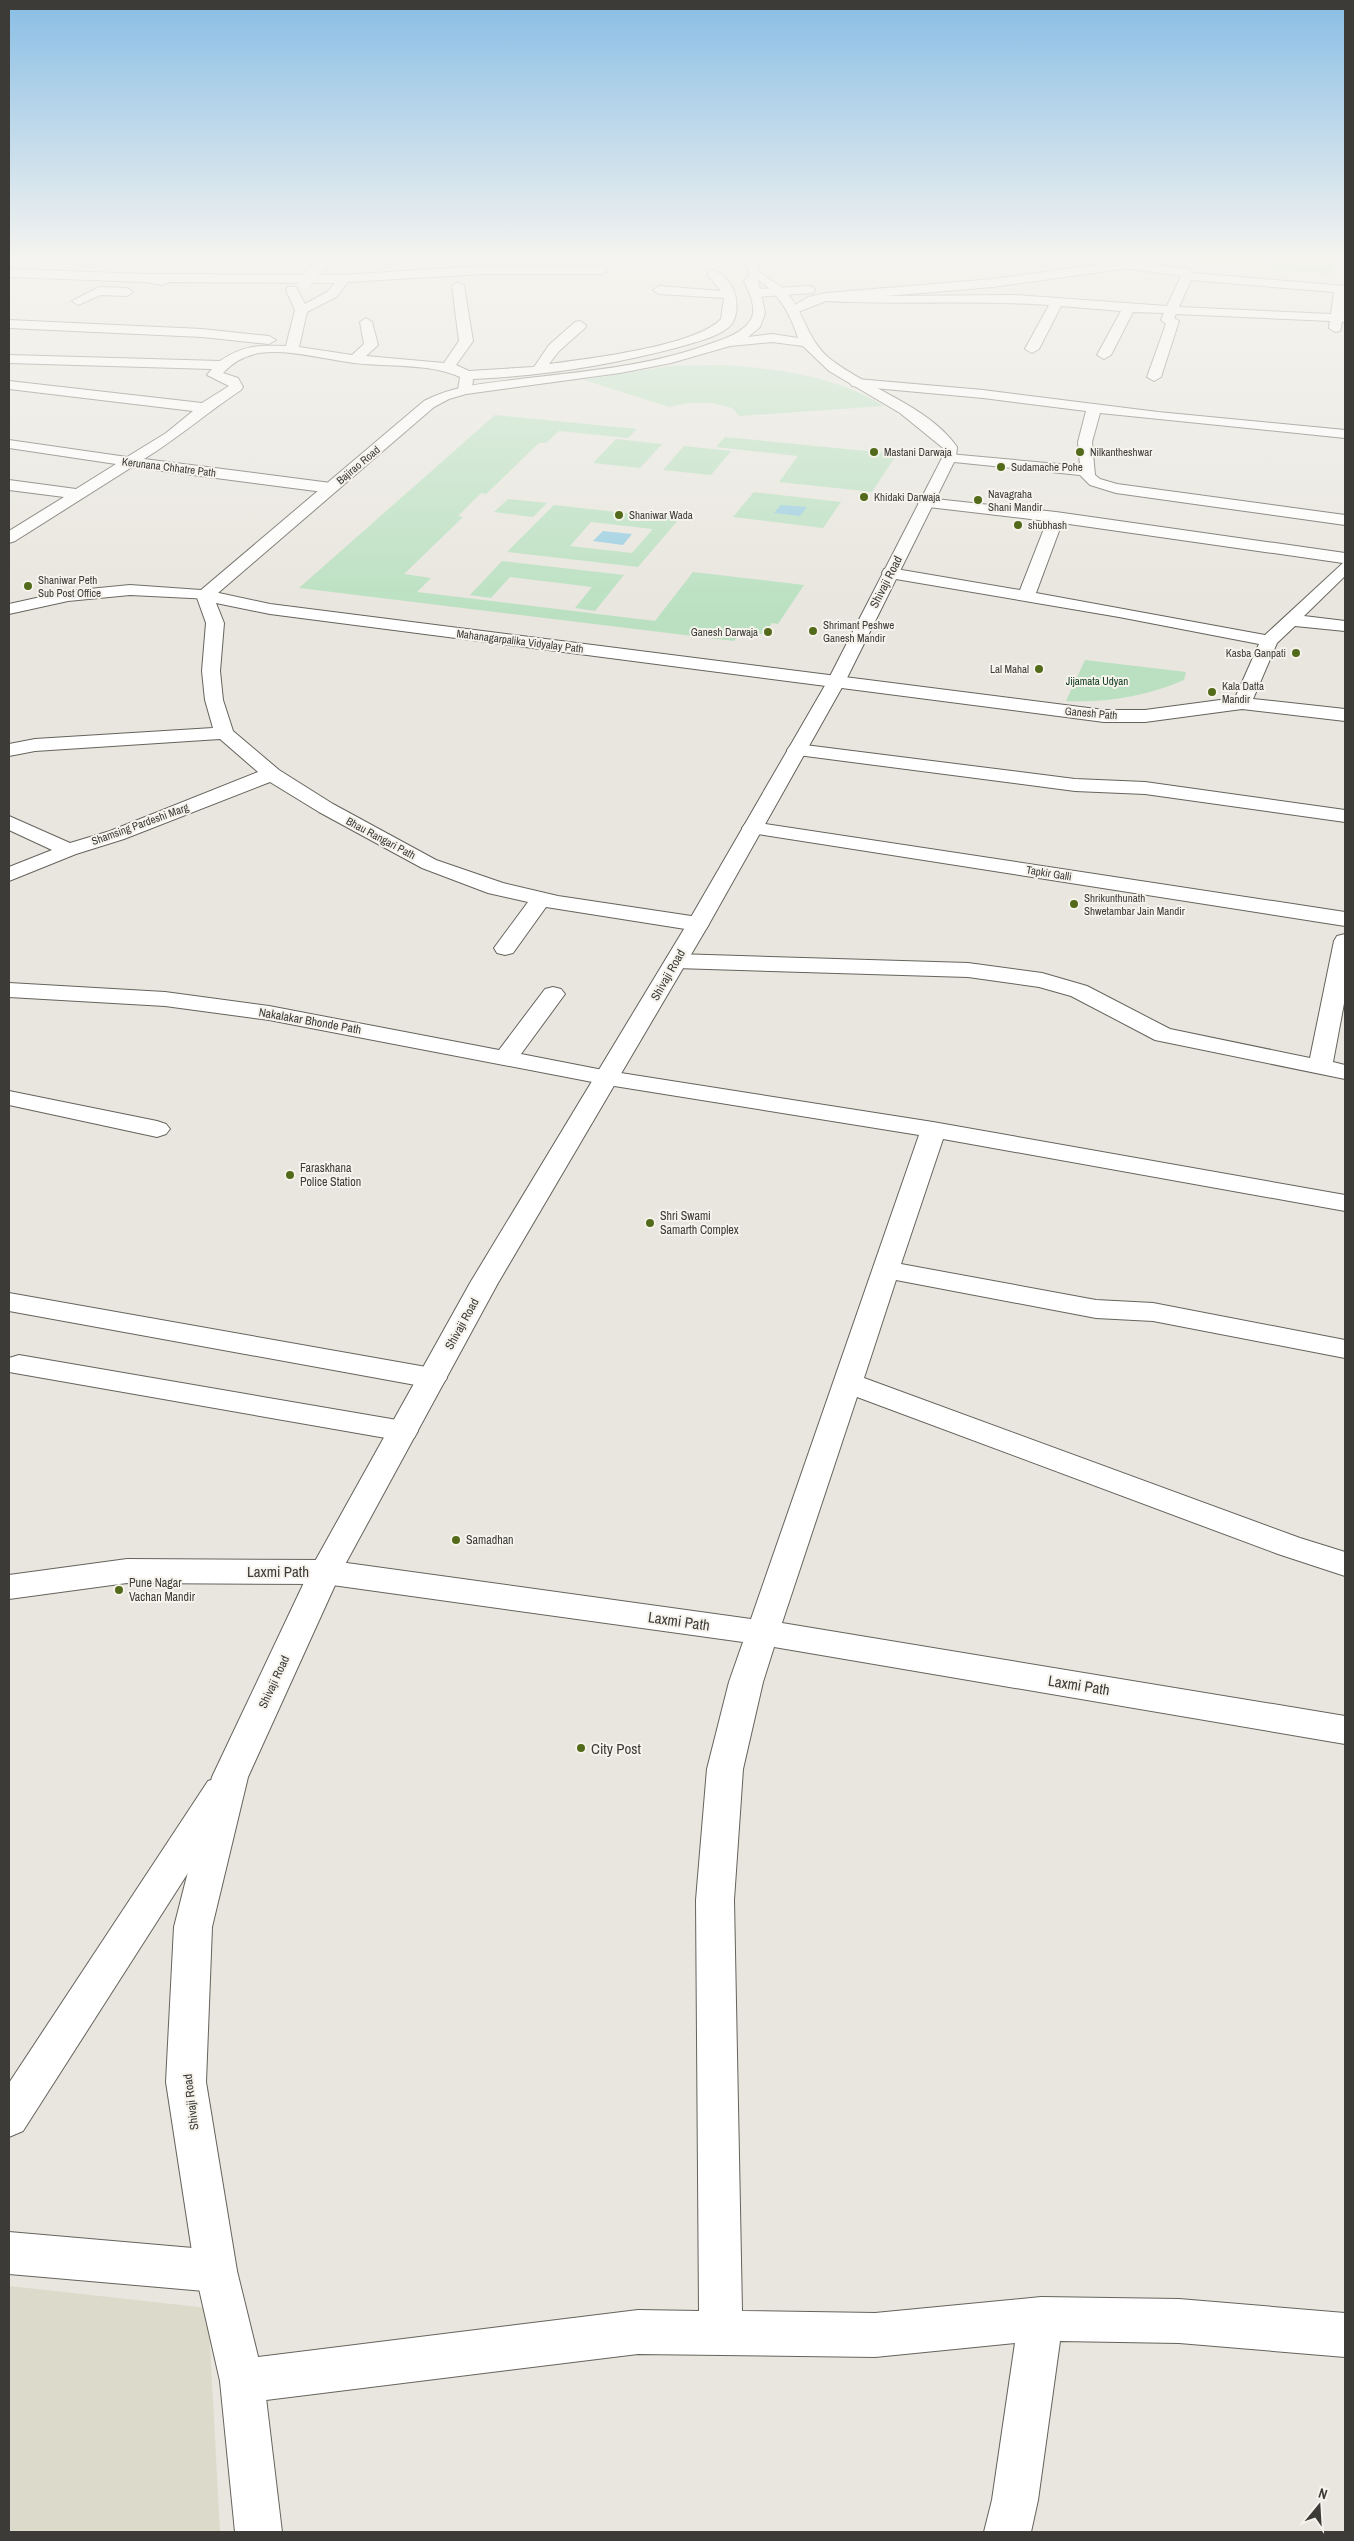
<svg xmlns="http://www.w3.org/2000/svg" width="1354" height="2541" font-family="'Archivo Narrow',sans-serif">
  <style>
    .built { fill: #dcdaca }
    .green { fill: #bae0c1; fill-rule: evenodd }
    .water { fill: #9acee1 }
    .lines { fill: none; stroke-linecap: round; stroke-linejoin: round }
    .minor-casing { stroke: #65635c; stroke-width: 2 }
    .major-casing { stroke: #65635c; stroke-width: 2 }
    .highway-casing { stroke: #65635c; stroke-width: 2 }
    .minor { fill: #fff; fill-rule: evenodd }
    .major { fill: #fff; fill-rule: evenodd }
    .highway { fill: #fff; fill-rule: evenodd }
    .minor-bridge-casing { stroke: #65635c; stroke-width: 14; stroke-linecap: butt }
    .minor-bridge { stroke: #fff; stroke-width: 13 }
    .poi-dot { fill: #526a19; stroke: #f5f3eb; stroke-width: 2 }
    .labels { text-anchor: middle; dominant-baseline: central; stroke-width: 4; stroke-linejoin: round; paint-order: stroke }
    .far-poi-label { font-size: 11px; fill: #3c3b38; stroke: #f5f3eb; text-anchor: start }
    .far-street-label { font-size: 11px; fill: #3c3b38; stroke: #f5f3eb }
    .far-park-label { font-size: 11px; fill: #0e3b1d; stroke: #f5f3eb }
    .street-label { font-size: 12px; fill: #3c3b38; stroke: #f5f3eb }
    .poi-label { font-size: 12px; fill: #3c3b38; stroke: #f5f3eb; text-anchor: start }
    .near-street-label { font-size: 15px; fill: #3c3b38; stroke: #f5f3eb }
    .near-poi-label { font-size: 15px; fill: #3c3b38; stroke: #f5f3eb; text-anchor: start }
  </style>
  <rect width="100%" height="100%" fill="#e8e6de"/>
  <!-- built -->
  <path class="built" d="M 9,2286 L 208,2308 L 220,2532 L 9,2532 Z"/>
  <!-- green -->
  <g class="green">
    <path d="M 1185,259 L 1336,259 L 1332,275 L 1173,261 Z"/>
    <path d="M 724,365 C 779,369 836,376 884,406 L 739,416 L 732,408 L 713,403 L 689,403 L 669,407 L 584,380 L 669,366 Z"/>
    <path d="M 495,415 L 637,429 L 628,438 L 559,431 L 546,443 L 539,443 L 486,494 L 481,493 L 458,516 L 463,517 L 404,574 L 431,578 L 417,592 L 655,621 L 693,572 L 804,585 L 778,624 L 772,623 L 764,634 L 741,632 L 734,641 L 299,588 Z"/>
    <path d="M 725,437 L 897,454 L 872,492 L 864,491 L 779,482 L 798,456 L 716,447 Z"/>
    <path d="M 616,439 L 662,444 L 640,468 L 593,463 Z"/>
    <path d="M 684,446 L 731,451 L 711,475 L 663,470 Z"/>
    <path d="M 754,492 L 841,502 L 823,528 L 733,517 Z"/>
    <path d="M 508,499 L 547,503 L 533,517 L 494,512 Z"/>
    <path d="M 554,505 L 679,519 L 638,567 L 507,552 ZM 591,522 L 652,529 L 652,530 L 632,553 L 570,546 Z"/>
    <path d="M 502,561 L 624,575 L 595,611 L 575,608 L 592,587 L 510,577 L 491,598 L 470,595 Z"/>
    <path d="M 1085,660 L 1186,672 L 1184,680 C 1147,696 1107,703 1066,701 Z"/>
  </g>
  <!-- water -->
  <g class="water">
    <path d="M 781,505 L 807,507 L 800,516 L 774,513 Z"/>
    <path d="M 603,531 L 632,534 L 623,545 L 593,541 Z"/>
  </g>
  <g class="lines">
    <!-- minor casing -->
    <g class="minor-casing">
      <g id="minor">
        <path d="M 1128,261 L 1188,269 L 1194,273 L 1345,286 L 1345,322 L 1342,322 L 1340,331 L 1335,332 L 1329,328 L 1330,321 L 1176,314 L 1174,318 L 1179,321 L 1161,377 L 1154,381 L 1147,377 L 1166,324 L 1161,320 L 1164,313 L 1133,312 L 1111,355 L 1104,359 L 1097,355 L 1121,311 L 1061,306 L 1039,349 L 1032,353 L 1025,349 L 1049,305 C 975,300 900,305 826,301 L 820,297 L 826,293 L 884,296 L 1015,295 L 1167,306 L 1181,276 L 1124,268 L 1122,265 ZM 1191,280 L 1334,292 L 1331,314 L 1179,307 Z"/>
        <path d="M 482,266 L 602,266 L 608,270 L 602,274 L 482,274 L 348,282 L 336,297 L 307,312 L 299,347 L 352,355 L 364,344 L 360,322 L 366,318 L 372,322 L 378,345 L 366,356 L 444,363 L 459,341 L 452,286 L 458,282 L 464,286 L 473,341 L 456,365 L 469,371 L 534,367 L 549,345 L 575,322 L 580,321 L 586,325 L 585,328 L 559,351 L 549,364 C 588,359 696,346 721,319 L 724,298 L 659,294 L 653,290 L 659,286 L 721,291 L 707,274 L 713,270 C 722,273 730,282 734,291 C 738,302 738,319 729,327 C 716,338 695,342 679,347 C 612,365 543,376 473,379 L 472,390 L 465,394 L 458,390 L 460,377 C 428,363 388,367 354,363 C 323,359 289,349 259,353 C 244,356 233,362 223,373 L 238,378 L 243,387 L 241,390 C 208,412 178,438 144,459 L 331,483 L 336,485 L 339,488 L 336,491 L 331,493 L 132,467 L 15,541 L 9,543 L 9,531 L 64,497 L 9,490 L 9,480 L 76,489 L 116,464 L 9,448 L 9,440 L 127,457 L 166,433 L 193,411 L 9,389 L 9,381 L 202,403 L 229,386 L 207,375 L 212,369 L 9,363 L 9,355 L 220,361 C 243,345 259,345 286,346 L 295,310 L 286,290 L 288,287 L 296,287 L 305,304 L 327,292 L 335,283 L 168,282 L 162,285 L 145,282 L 9,277 L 9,269 L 145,274 L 343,275 Z"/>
        <path d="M 99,287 L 127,288 L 133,292 L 127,296 L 101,295 L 78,305 L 72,301 Z"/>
        <path d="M 9,320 L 202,329 L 269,336 L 276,340 L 269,344 L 202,337 L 9,328 Z"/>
        <path d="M 857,379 L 983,390 L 1158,412 L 1345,430 L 1345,438 L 1100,413 L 1092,442 L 1095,475 L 1100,479 L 1117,484 L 1345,515 L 1345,525 L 1116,493 L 1090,485 L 1080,475 L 944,461 L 942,458 L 944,455 L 949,454 L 1080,466 L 1078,442 L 1086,411 L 983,398 L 852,386 L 850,383 L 852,380 Z"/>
        <path d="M 926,498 L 1056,512 L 1345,553 L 1345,576 L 1304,616 L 1345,621 L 1345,631 L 1295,626 L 1277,643 L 1253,699 L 1345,709 L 1345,721 L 1242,709 L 1145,722 L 1104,722 L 270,614 L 216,603 L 224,623 L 220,671 L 223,700 L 233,731 L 279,770 L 333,804 L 436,860 L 503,883 L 558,896 L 698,917 L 706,919 L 709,924 L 706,929 L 698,931 L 546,907 L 513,953 L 505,955 L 497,953 L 494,948 L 528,902 L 488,893 L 422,868 L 319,812 L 270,782 L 124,839 L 76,854 L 9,881 L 9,867 L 52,850 L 9,830 L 9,816 L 70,843 L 110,831 L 258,772 L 220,739 L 35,751 L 9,756 L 9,744 L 35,739 L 213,728 L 205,700 L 202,671 L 206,623 L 196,595 L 199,591 L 205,590 L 270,604 L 1104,710 L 1145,710 L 1235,698 L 1259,644 L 1119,617 L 884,577 L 882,573 L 884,569 L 890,568 L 1020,590 L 1047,521 L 920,506 L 918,503 ZM 1062,523 L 1343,563 L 1265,635 L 1036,593 Z"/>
        <path d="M 797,744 L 1075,779 L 1145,782 L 1345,810 L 1345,822 L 1145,794 L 1075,791 L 790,754 L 787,750 L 790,746 Z"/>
        <path d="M 752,822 L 1345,912 L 1345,926 L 745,832 L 742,828 L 745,824 Z"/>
        <path d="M 1345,934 L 1345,998 L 1333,1062 L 1345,1065 L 1345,1079 L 1155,1040 L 1071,996 L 1039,987 L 968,977 L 676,968 L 668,966 L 665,961 L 668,956 L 676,954 L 968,963 L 1042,973 L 1087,986 L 1170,1029 L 1310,1058 L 1334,941 L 1337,936 Z"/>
        <path d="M 9,983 L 165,992 L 269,1006 L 499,1050 L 545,989 L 553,987 L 561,989 L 565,994 L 521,1054 L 608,1071 L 933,1122 L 1345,1195 L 1345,1211 L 943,1139 L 901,1264 L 1096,1300 L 1153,1303 L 1345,1340 L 1345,1358 L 1153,1321 L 1096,1318 L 896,1280 L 864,1378 L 1300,1538 L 1345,1552 L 1345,1576 L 1278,1554 L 857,1397 L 782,1623 L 1345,1716 L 1345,1744 L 774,1647 L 763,1682 L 743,1769 L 734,1900 L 742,2311 L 875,2313 L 1041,2297 L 1179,2299 L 1345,2313 L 1345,2357 L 1179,2343 L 1060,2341 L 1038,2500 L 1031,2532 L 984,2532 L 992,2500 L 1015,2343 L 875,2357 L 638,2354 L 242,2403 L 226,2397 L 220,2381 L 226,2365 L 242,2359 L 638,2310 L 699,2311 L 696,1900 L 707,1769 L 729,1682 L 743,1642 L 325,1584 L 127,1583 L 9,1599 L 9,1575 L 127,1559 L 325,1560 L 751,1619 L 919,1135 L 608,1085 L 269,1020 L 165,1006 L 9,997 Z"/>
        <path d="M 9,1091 L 157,1121 L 166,1124 L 170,1129 L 166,1134 L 157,1137 L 9,1105 Z"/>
        <path d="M 9,1293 L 432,1368 L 442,1371 L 447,1378 L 442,1385 L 432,1388 L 9,1311 Z"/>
        <path d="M 19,1355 L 403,1421 L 414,1424 L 418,1431 L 414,1438 L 403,1441 L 9,1372 L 9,1358 Z"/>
        <path d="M 221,1777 L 234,1781 L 239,1791 L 234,1801 L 23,2131 L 9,2137 L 9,2083 L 208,1781 Z"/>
        <path d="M 9,2232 L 216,2250 L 231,2256 L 237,2271 L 231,2286 L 216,2292 L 9,2274 Z"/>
      </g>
    </g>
    <!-- major casing -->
    <g class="major-casing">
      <g id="major">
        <path d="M 1138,259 L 1171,259 L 1165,263 L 993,287 L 826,301 L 793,314 L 787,310 L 808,297 L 826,293 L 993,279 Z"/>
        <path d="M 809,286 L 813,287 L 815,290 L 813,293 L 756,297 L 750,293 L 756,289 Z"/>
      </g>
    </g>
    <!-- highway casing -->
    <g class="highway-casing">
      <path id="highway" d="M 743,259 L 755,259 C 757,263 758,270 761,273 C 770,281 780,284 788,294 C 805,315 808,341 829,358 C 866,388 929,406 957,447 L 956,458 L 845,682 L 709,924 L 498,1283 L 341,1572 L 248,1777 L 212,1927 L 206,2082 L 237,2271 L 264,2381 L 282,2532 L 235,2532 L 220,2381 L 195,2271 L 166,2082 L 174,1927 L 212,1777 L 309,1572 L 470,1283 L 687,924 L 827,682 L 942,458 L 943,448 L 900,413 L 829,371 L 803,346 L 772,342 L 730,346 L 671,363 L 620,373 L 466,394 L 449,399 L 434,407 L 211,599 L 130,595 L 68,601 L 9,614 L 9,604 L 68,591 L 130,585 L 201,590 L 424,401 C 456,384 492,383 528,378 C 589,371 656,365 715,342 C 727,338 743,332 750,321 C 758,309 749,292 744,281 L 750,274 ZM 758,280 C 779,293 791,315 798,338 L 772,334 L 748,337 L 760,327 L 765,313 Z"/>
    </g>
    <!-- minor -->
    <use href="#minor" class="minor"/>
    <!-- major -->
    <use href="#major" class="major"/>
    <!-- highway -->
    <use href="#highway" class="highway"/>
    <!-- minor-bridge casing -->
    <g class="minor-bridge-casing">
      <path id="minor-bridge" d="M 305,282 L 325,259"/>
    </g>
    <!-- minor-bridge -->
    <use href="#minor-bridge" class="minor-bridge"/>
  </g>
  <!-- sky -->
  <linearGradient id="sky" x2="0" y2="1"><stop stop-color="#89bee5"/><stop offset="0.42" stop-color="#f5f4f0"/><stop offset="1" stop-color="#f5f4f0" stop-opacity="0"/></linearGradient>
  <rect width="1354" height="615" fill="url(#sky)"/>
  <!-- markers -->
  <g class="poi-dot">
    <circle cx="874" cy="452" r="5"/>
    <circle cx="1080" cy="452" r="5"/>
    <circle cx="1001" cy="467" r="5"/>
    <circle cx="864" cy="497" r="5"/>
    <circle cx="978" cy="500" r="5"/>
    <circle cx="619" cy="515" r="5"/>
    <circle cx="1018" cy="525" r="5"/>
    <circle cx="28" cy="586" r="5"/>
    <circle cx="813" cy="631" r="5"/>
    <circle cx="768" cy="632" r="5"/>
    <circle cx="1296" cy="653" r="5"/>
    <circle cx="1039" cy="669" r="5"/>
    <circle cx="1212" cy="692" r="5"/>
    <circle cx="1074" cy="904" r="5"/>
    <circle cx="290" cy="1175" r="5"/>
    <circle cx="650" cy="1223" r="5"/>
    <circle cx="456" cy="1540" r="5"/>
    <circle cx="119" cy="1590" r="5"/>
    <circle cx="581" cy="1748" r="5"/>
  </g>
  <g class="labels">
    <!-- far-poi labels -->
    <g class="far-poi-label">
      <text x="884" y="452">Mastani Darwaja</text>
      <text x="1090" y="452">Nilkantheshwar</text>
      <text x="1011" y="467">Sudamache Pohe</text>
      <text x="988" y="494">Navagraha<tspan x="988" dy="13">Shani Mandir</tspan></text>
      <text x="874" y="497">Khidaki Darwaja</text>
      <text x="629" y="515">Shaniwar Wada</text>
      <text x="1028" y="525">shubhash</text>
      <text x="38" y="580">Shaniwar Peth<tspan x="38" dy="13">Sub Post Office</tspan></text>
      <text x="823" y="625">Shrimant Peshwe<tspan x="823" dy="13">Ganesh Mandir</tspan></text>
      <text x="758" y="632" text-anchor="end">Ganesh Darwaja</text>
      <text x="1286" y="653" text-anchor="end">Kasba Ganpati</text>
      <text x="1029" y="669" text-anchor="end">Lal Mahal</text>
      <text x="1222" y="686">Kala Datta<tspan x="1222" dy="13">Mandir</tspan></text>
      <text x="1084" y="898">Shrikunthunath<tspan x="1084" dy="13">Shwetambar Jain Mandir</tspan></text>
    </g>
    <!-- far-street labels -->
    <g class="far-street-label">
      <text transform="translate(358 465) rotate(-40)">Bajirao Road</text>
      <text transform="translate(169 467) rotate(7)">Kerunana Chhatre Path</text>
      <text transform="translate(520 641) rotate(7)">Mahanagarpalika Vidyalay Path</text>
      <text transform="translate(1091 713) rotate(5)">Ganesh Path</text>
      <text transform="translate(140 824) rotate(-20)">Shamsing Pardeshi Marg</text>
      <text transform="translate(381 838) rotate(28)">Bhau Rangari Path</text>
      <text transform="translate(1049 873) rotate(9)">Tapkir Galli</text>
    </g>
    <!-- far-park labels -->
    <g class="far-park-label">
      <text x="1097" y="681">Jijamata Udyan</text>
    </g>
    <!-- street labels -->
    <g class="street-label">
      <text transform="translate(886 582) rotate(-63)">Shivaji Road</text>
      <text transform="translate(668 975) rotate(-60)">Shivaji Road</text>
      <text transform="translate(310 1021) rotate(10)">Nakalakar Bhonde Path</text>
      <text transform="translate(462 1324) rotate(-61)">Shivaji Road</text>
      <text transform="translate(274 1682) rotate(-65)">Shivaji Road</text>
      <text transform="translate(191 2102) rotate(-97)">Shivaji Road</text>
    </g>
    <!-- poi labels -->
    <g class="poi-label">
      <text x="300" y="1168">Faraskhana<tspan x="300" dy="14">Police Station</tspan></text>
      <text x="660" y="1216">Shri Swami<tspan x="660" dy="14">Samarth Complex</tspan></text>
      <text x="466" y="1540">Samadhan</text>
      <text x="129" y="1583">Pune Nagar<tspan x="129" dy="14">Vachan Mandir</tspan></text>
    </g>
    <!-- near-street labels -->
    <g class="near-street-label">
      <text x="278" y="1571">Laxmi Path</text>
      <text transform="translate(679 1621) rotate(8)">Laxmi Path</text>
      <text transform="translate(1079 1685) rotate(9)">Laxmi Path</text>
    </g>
    <!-- near-poi labels -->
    <g class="near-poi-label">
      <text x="591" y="1748">City Post</text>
    </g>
  </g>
  <!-- border -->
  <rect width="1354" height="2541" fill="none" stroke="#3c3b38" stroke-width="20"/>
  <!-- north arrow -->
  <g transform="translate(1319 2506) rotate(18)" stroke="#f5f3eb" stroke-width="4" paint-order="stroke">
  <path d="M0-4L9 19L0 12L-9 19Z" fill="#3c3b38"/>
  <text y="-8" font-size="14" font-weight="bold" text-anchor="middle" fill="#3c3b38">N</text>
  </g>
</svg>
